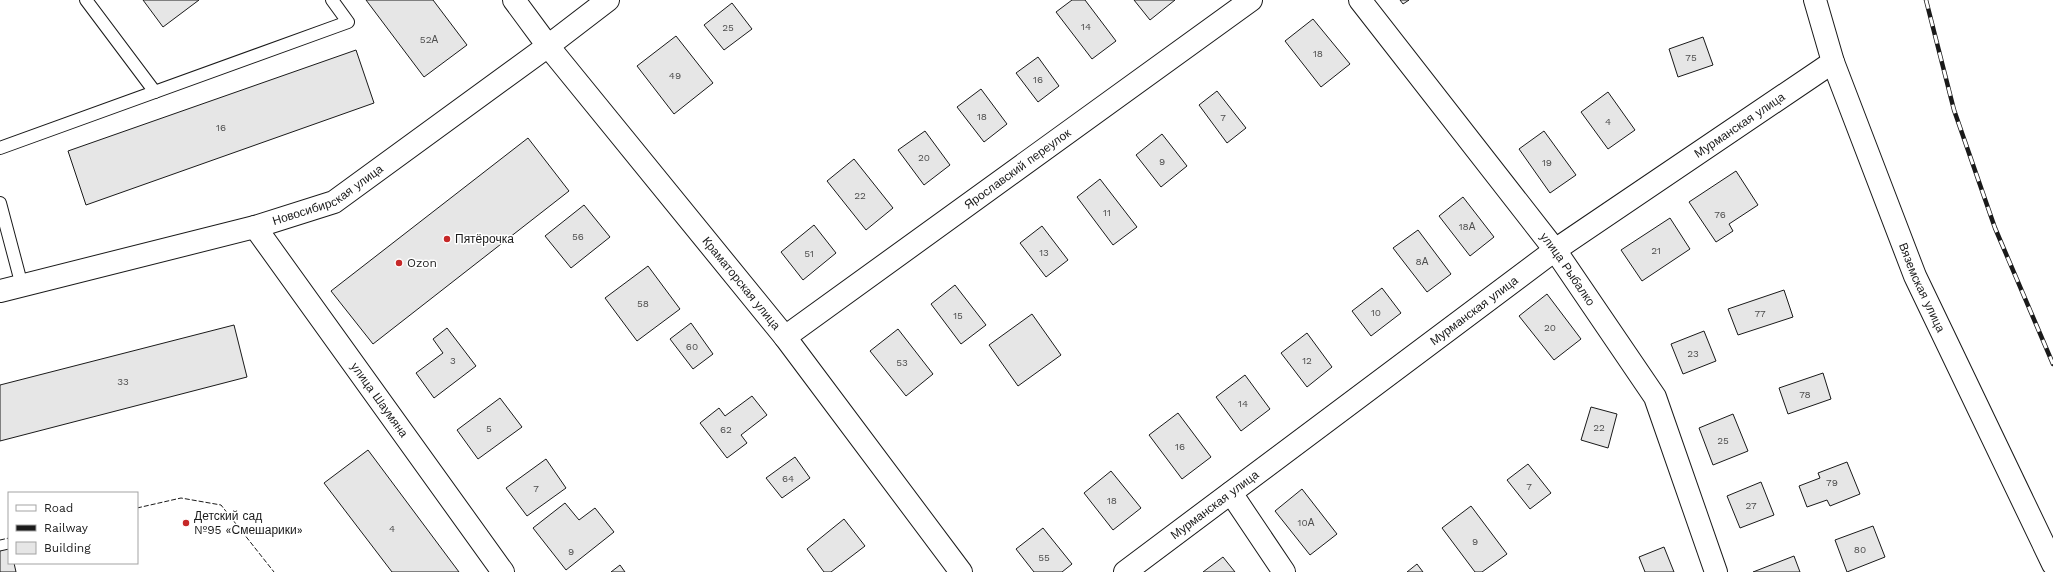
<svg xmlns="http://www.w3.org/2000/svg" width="2053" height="572" font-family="'Work Sans',sans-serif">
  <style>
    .building { fill: #e6e6e6; stroke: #1a1a1a }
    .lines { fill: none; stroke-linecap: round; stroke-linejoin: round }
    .lane-casing { stroke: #1a1a1a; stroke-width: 14 }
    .street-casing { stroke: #1a1a1a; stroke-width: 24 }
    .secondary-casing { stroke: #1a1a1a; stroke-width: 24 }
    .lane { stroke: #fff; stroke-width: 12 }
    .street { stroke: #fff; stroke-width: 22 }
    .secondary { stroke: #fff; stroke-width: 22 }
    .rail-casing { stroke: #1a1a1a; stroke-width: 4.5 }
    .rail { stroke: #fff; stroke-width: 3; stroke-dasharray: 9; stroke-linecap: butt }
    .fence { stroke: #1a1a1a; stroke-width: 1; stroke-dasharray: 5 2; stroke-linecap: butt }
    .poi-dot { fill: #c62828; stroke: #fff; stroke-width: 1.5 }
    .labels { text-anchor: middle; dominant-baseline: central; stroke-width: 3; stroke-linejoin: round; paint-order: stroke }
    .number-label { font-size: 10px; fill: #4d4d4d }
    .street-label { font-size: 12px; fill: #1a1a1a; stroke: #fff }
    .poi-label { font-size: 12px; fill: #1a1a1a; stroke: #fff; text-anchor: start }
  </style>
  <rect width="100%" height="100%" fill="#fff"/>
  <!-- building -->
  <g class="building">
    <path d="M 143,0 L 199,0 L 163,27 Z"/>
    <path d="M 366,0 L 433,0 L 467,45 L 424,77 Z"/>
    <path d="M 1072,0 L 1085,0 L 1116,41 L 1092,59 L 1056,12 Z"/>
    <path d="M 1134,0 L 1175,0 L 1150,20 Z"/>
    <path d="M 1400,0 L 1409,0 L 1403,4 Z"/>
    <path d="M 732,3 L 752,29 L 724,50 L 704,25 Z"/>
    <path d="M 1313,19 L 1350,64 L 1321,87 L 1285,41 Z"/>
    <path d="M 676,36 L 713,83 L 674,114 L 637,66 Z"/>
    <path d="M 1703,37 L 1713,65 L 1678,77 L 1669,49 Z"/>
    <path d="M 356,50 L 374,103 L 86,205 L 68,151 Z"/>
    <path d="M 1038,57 L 1059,86 L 1038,102 L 1016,73 Z"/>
    <path d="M 981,89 L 1007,124 L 984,142 L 957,107 Z"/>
    <path d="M 1217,91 L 1246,128 L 1227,143 L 1199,105 Z"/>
    <path d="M 1608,92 L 1635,130 L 1608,149 L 1581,112 Z"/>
    <path d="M 925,131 L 950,165 L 924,185 L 898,150 Z"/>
    <path d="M 1544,131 L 1576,175 L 1550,193 L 1519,149 Z"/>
    <path d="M 1162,134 L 1187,166 L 1161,187 L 1136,155 Z"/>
    <path d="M 528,138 L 569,191 L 373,344 L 331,291 Z"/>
    <path d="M 854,159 L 893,208 L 866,230 L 827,181 Z"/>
    <path d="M 1736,171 L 1758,205 L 1729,224 L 1733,231 L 1716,242 L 1689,202 Z"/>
    <path d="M 1100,179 L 1137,227 L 1113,245 L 1077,197 Z"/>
    <path d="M 1463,197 L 1494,237 L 1470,256 L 1439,216 Z"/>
    <path d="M 584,205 L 610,237 L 571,268 L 545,236 Z"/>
    <path d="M 1670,218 L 1690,249 L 1642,281 L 1621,250 Z"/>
    <path d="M 814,225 L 836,253 L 803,280 L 781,252 Z"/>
    <path d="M 1042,226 L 1068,260 L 1046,277 L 1020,243 Z"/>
    <path d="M 1418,230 L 1451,274 L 1427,292 L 1393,248 Z"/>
    <path d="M 648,266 L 680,309 L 637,341 L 605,298 Z"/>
    <path d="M 955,285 L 986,325 L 961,344 L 931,304 Z"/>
    <path d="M 1382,288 L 1401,313 L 1371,336 L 1352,311 Z"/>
    <path d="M 1784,290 L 1793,317 L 1738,335 L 1728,309 Z"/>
    <path d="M 1547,294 L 1581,339 L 1554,360 L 1519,316 Z"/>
    <path d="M 1032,314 L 1061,355 L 1018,386 L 989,345 Z"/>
    <path d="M 691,323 L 713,354 L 693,369 L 670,339 Z"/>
    <path d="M 234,325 L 247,377 L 0,441 L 0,385 Z"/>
    <path d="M 447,328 L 476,366 L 434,398 L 416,373 L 443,353 L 433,339 Z"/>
    <path d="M 898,329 L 933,374 L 906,396 L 870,351 Z"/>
    <path d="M 1704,331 L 1716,361 L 1683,374 L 1671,344 Z"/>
    <path d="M 1307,333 L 1332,367 L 1307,387 L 1281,353 Z"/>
    <path d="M 1823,373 L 1831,399 L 1788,414 L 1779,388 Z"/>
    <path d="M 1245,375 L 1270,409 L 1241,431 L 1216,397 Z"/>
    <path d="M 752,396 L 767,415 L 741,435 L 747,443 L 727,458 L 700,423 L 719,408 L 725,416 Z"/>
    <path d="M 500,398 L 522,427 L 478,459 L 457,430 Z"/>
    <path d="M 1591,407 L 1617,414 L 1608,448 L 1581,440 Z"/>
    <path d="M 1178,413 L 1211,457 L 1182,479 L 1149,435 Z"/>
    <path d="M 1733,414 L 1748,451 L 1713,465 L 1699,428 Z"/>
    <path d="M 368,450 L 459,572 L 392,572 L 324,483 Z"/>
    <path d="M 795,457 L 810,478 L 782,498 L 766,478 Z"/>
    <path d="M 546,459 L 566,488 L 527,516 L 506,488 Z"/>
    <path d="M 1847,462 L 1860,494 L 1830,506 L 1827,500 L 1807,507 L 1799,486 L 1820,478 L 1818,473 Z"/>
    <path d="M 1528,464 L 1551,493 L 1530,509 L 1507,480 Z"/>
    <path d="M 1111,471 L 1141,508 L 1113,530 L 1084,493 Z"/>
    <path d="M 1761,482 L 1774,515 L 1740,528 L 1727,496 Z"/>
    <path d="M 1302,489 L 1337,534 L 1310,555 L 1275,511 Z"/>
    <path d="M 565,503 L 579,520 L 595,508 L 614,532 L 566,570 L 533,528 Z"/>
    <path d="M 1471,506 L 1507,554 L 1482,572 L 1475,572 L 1442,528 Z"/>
    <path d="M 844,519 L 865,546 L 831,572 L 824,572 L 807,549 Z"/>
    <path d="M 1873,526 L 1885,557 L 1847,572 L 1835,540 Z"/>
    <path d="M 1043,528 L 1072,564 L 1062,572 L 1034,572 L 1016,549 Z"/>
    <path d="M 1664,547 L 1674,572 L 1645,572 L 1639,557 Z"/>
    <path d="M 9,549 L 9,563 L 14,563 L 16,572 L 0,572 L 0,551 Z"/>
    <path d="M 1794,556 L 1800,572 L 1753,572 Z"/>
    <path d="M 1223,557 L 1235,572 L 1203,572 Z"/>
    <path d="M 1417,564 L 1423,572 L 1407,572 Z"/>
    <path d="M 620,565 L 625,572 L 611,572 Z"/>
  </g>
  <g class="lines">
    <!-- lane casing -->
    <g class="lane-casing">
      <g id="lane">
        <path d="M 86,0 L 155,92"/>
        <path d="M 0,148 L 348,22 L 332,0"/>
        <path d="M 0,203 L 22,286"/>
      </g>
    </g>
    <!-- street casing -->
    <g class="street-casing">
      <g id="street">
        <path id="s1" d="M 1360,0 L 1555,250 L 1655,397 L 1716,572"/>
        <path id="s2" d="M 548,46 L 785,337 L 961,572"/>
        <path id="s3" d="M 255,227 L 503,572"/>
        <path id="s4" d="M 785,337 L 1251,0"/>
        <path d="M 1231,493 L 1284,572"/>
        <path id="s5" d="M 1125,572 L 1555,250 L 1833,62"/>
      </g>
    </g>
    <!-- secondary casing -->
    <g class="secondary-casing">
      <g id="secondary">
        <path d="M 514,0 L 548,46"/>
        <path id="s6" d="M 1815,0 L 1833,62 L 1915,276 L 2053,564"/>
        <path id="s7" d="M 0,291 L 255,227 L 334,202 L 548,46 L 608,0"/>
      </g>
    </g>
    <!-- lane -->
    <use href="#lane" class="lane"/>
    <!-- street -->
    <use href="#street" class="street"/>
    <!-- secondary -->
    <use href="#secondary" class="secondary"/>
    <!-- rail casing -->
    <g class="rail-casing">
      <path id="rail" d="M 1926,0 L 1954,110 L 1995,228 L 2053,364"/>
    </g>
    <!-- rail -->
    <use href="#rail" class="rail"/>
    <!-- fence -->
    <g class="fence">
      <path d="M 137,508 L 181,498 L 221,505 L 274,572"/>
      <path d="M 0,540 L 9,538"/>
    </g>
  </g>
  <!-- markers -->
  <g class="poi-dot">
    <circle cx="447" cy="239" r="4"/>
    <circle cx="399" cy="263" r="4"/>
    <circle cx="186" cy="523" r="4"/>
  </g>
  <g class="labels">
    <!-- number labels -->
    <g class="number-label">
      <text x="1086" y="26">14</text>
      <text x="728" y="27">25</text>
      <text x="429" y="39">52А</text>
      <text x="1318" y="53">18</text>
      <text x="1691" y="57">75</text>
      <text x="675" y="75">49</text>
      <text x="1038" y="79">16</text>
      <text x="982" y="116">18</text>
      <text x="1223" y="117">7</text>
      <text x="1608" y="121">4</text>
      <text x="221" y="127">16</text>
      <text x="924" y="157">20</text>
      <text x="1162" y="161">9</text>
      <text x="1547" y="162">19</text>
      <text x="860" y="195">22</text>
      <text x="1107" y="212">11</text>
      <text x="1720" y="214">76</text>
      <text x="1467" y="226">18А</text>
      <text x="578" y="236">56</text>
      <text x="1656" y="250">21</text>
      <text x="1044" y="252">13</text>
      <text x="809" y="253">51</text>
      <text x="1422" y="261">8А</text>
      <text x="643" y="303">58</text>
      <text x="1376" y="312">10</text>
      <text x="1760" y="313">77</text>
      <text x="958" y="315">15</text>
      <text x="1550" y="327">20</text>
      <text x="692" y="346">60</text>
      <text x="1693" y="353">23</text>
      <text x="453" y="360">3</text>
      <text x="1307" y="360">12</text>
      <text x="902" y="362">53</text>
      <text x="123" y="381">33</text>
      <text x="1805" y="394">78</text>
      <text x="1243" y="403">14</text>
      <text x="1599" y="427">22</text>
      <text x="489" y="428">5</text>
      <text x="726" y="429">62</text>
      <text x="1723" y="440">25</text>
      <text x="1180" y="446">16</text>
      <text x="788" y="478">64</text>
      <text x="1832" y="482">79</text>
      <text x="1529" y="486">7</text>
      <text x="536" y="488">7</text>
      <text x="1112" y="500">18</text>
      <text x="1751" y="505">27</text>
      <text x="1306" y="522">10А</text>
      <text x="392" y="528">4</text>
      <text x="1475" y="541">9</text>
      <text x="1860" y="549">80</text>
      <text x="571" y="551">9</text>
      <text x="1044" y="557">55</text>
    </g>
    <!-- street labels -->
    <g class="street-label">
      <text stroke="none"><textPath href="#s5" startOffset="760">Мурманская улица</textPath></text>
      <text stroke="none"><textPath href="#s4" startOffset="287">Ярославский переулок</textPath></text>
      <text stroke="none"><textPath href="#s7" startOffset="343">Новосибирская улица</textPath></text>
      <text stroke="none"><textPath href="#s1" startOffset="340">улица Рыбалко</textPath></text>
      <text stroke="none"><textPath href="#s2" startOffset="306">Краматорская улица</textPath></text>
      <text stroke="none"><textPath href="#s6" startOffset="307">Вяземская улица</textPath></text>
      <text stroke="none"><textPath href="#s5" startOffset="436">Мурманская улица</textPath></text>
      <text stroke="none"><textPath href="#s3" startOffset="213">улица Шаумяна</textPath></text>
      <text stroke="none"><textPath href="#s5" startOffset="112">Мурманская улица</textPath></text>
    </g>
    <!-- poi labels -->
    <g class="poi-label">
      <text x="455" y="239">Пятёрочка</text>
      <text x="407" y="263">Ozon</text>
      <text x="194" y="516">Детский сад<tspan x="194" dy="14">№95 «Смешарики»</tspan></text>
    </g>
  </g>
  <!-- legend -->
  <rect x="8" y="492" width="130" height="72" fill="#ffffff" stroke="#a3a3a3"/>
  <rect x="16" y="505" width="20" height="6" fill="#ffffff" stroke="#a3a3a3"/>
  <text x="44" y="512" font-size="12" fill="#1a1a1a">Road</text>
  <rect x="16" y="525" width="20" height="6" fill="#1a1a1a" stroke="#a3a3a3"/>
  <text x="44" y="532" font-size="12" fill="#1a1a1a">Railway</text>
  <rect x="16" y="542" width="20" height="12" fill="#e6e6e6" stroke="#a3a3a3"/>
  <text x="44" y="552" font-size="12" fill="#1a1a1a">Building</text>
</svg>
